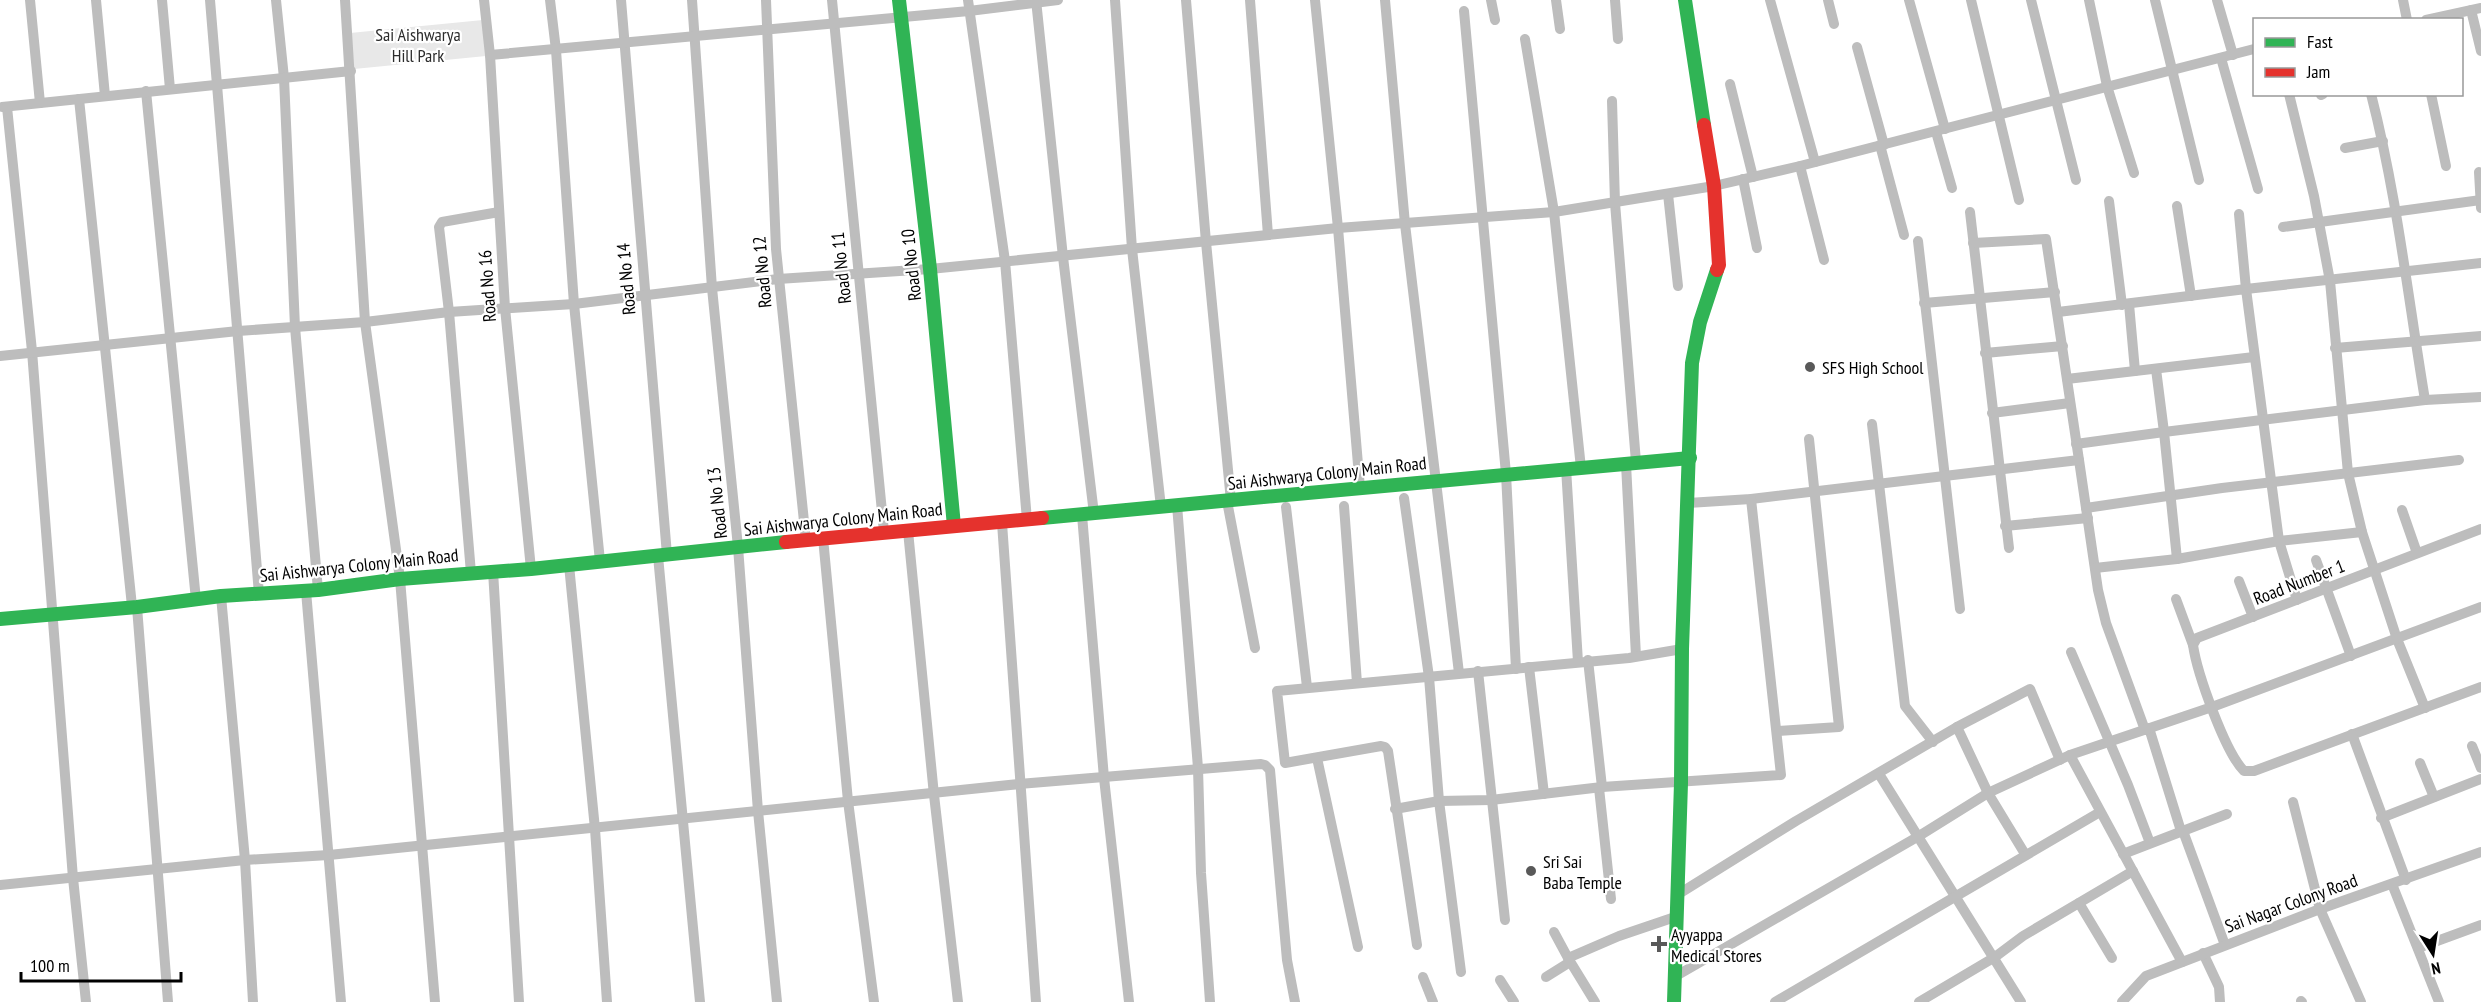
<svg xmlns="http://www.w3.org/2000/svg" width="2481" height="1002" font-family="'PT Sans Narrow',sans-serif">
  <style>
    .green { fill: #e8e8e8 }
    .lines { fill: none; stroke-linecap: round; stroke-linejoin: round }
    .street { stroke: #bdbdbd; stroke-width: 10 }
    .fast { stroke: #30b455; stroke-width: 14 }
    .jam { stroke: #e5322d; stroke-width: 14 }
    .poi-dot { fill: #595959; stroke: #fff; stroke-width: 2 }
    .labels { text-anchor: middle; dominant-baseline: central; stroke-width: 4.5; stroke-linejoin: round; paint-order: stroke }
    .park-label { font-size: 18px; fill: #2c2c2c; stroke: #fff }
    .street-label { font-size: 18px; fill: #000; stroke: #fff }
    .poi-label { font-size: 18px; fill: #000; stroke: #fff; text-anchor: start }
  </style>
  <rect width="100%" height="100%" fill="#fff"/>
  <!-- green -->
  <path class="green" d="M 483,20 L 486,56 L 354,69 L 350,33 Z"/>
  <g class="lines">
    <!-- street -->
    <g class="street">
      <path d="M 30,0 L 40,103"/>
      <path d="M 96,0 L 105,96"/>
      <path d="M 162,0 L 170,89"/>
      <path d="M 210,0 L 259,594"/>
      <path d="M 276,0 L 284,78 L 295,327 L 318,590"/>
      <path d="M 345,0 L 365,322 L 400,579 L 435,1002"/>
      <path d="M 484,0 L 490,55 L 505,308 L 531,569"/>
      <path d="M 550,0 L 556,50 L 574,304 L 600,561"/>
      <path d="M 621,0 L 667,555"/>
      <path d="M 692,0 L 712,288 L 738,547 L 758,811 L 777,1002"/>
      <path d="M 766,0 L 776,249 L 806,541"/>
      <path d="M 832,0 L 884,532"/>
      <path d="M 968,0 L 1005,261 L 1027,520"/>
      <path d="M 1036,0 L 1063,257 L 1094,514"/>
      <path d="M 1115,0 L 1132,249 L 1161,507"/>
      <path d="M 1186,0 L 1206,242 L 1231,501"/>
      <path d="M 1250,0 L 1268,235"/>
      <path d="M 1315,0 L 1338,228 L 1360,488"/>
      <path d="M 1385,0 L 1405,224 L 1459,673"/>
      <path d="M 1491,0 L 1495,20"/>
      <path d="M 1556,0 L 1560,29"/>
      <path d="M 1615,0 L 1618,39"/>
      <path d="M 1770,0 L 1815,162"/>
      <path d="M 1828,0 L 1834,24"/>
      <path d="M 1909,0 L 1945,129"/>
      <path d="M 1971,0 L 2019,200"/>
      <path d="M 2031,0 L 2076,180"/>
      <path d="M 2089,0 L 2107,86 L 2134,173"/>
      <path d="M 2155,0 L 2199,180"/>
      <path d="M 2217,0 L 2233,55"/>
      <path d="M 2403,0 L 2407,20"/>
      <path d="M 2471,10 L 2481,51"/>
      <path d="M 1464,11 L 1506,474 L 1516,669"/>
      <path d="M 2426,20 L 2481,8"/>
      <path d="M 1525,39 L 1554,212 L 1581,468"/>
      <path d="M 1857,47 L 1884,145"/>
      <path d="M 490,55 L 969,11 L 1058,0"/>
      <path d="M 2221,58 L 2258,189"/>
      <path d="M 1730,84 L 1753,177"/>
      <path d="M 146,91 L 196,600"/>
      <path d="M 2289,94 L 2314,196 L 2330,281 L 2348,473 L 2362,532 L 2397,639 L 2425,708"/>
      <path d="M 2371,94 C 2397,195 2408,298 2425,400"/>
      <path d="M 2431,94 L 2446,166"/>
      <path d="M 2321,95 L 2323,94"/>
      <path d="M 79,99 L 132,606"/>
      <path d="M 1612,101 L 1615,203 L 1636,462"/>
      <path d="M 2,107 L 351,71"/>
      <path d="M 7,107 L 32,351 L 73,878 L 86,1002"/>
      <path d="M 1936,132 L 1952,188"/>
      <path d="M 1880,145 L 1904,235"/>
      <path d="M 2345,148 L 2383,141"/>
      <path d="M 1800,166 L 1824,260"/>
      <path d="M 2479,172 L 2481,208"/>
      <path d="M 1743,179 L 1757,248"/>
      <path d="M 1668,194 L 1678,286"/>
      <path d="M 2109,201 L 2122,305"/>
      <path d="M 2177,206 L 2191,296"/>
      <path d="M 1970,212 L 2009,548"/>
      <path d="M 2239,214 L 2246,289 L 2481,263"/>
      <path d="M 2283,227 L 2481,200"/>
      <path d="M 1918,241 L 1960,609"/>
      <path d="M 1924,303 L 2055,292"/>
      <path d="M 2129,304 L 2135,371"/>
      <path d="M 2058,312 L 2246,289 L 2279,541 L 2297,600"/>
      <path d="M 2335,348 L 2481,336"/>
      <path d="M 1985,353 L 2063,346"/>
      <path d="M 0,356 L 238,331 L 365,322 L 449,312 L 574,304 L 778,279 L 930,269 L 1338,228 L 1554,212 L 1714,186 L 1800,166 L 2254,49"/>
      <path d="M 2067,379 L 2254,357"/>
      <path d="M 1992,413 L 2070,403"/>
      <path d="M 1872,424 L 1905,706 L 1933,742"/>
      <path d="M 2076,444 L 2164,432 L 2156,369"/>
      <path d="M 2079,460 L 2098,590 L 2106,623 L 2145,730"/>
      <path d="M 1626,464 L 1636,656"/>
      <path d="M 1566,468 L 1578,662"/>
      <path d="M 1404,498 L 1429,677 L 1439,801 L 1461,972"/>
      <path d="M 1227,501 L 1255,648"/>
      <path d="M 1688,503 L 1751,499 L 2079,460 L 2046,239 L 1973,243"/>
      <path d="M 1177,505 L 1198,768 L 1201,873 L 1210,1002"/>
      <path d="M 1344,506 L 1357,683"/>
      <path d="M 1286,507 L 1307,687"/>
      <path d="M 2086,508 L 2222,488 L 2459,460"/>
      <path d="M 2402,510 L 2417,553"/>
      <path d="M 1082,515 L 1104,778 L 1129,1002"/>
      <path d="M 1002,523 L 1036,1002"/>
      <path d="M 2005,526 L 2088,518"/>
      <path d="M 2481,529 L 2197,638 L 2193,645 C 2197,673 2225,752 2244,771 L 2254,771 L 2481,687"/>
      <path d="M 908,531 L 934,795 L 958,1002"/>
      <path d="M 2362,532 L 2279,541 L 2177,559 L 2164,432 L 2425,400 L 2481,397"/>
      <path d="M 823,538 L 848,801 L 874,1002"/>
      <path d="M 658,556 L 700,1002"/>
      <path d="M 2316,560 L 2351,656"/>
      <path d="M 569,565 L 595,829 L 607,1002"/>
      <path d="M 2095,568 L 2177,559"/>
      <path d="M 493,571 L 519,1002"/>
      <path d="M 471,573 L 449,312 L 439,227 L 442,222 L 499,212"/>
      <path d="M 2239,581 L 2253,617"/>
      <path d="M 306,591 L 341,1002"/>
      <path d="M 221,596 L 245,860 L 253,1002"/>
      <path d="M 2176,599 L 2193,645"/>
      <path d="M 137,607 L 168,1002"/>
      <path d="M 2071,652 L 2128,785 L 2150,843"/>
      <path d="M 1588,660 L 1602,787"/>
      <path d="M 1529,667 L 1544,794"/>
      <path d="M 1478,671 L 1505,920"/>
      <path d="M 1957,727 L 2030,689 L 2060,760"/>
      <path d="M 2149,728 L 2181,831"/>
      <path d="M 1777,731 L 1839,727 L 1809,439"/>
      <path d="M 2352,734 L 2406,880"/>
      <path d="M 2472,746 L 2481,768"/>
      <path d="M 2070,755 L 2182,962"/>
      <path d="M 1317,758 L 1358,947"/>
      <path d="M 2420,763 L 2434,797"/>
      <path d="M 1879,774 L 2021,1002"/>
      <path d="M 1599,788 L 1611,899"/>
      <path d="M 2293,802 L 2320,909 L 2361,1002"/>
      <path d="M 1395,809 L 1439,801 L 1491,800 L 1602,787 L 1781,775 L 1751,499"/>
      <path d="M 2381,818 L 2481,779"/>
      <path d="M 2183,831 L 2225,945"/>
      <path d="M 2123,854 L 2227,814"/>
      <path d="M 2392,884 L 2439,1002"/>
      <path d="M 0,885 L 245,860 L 329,855 L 1019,784 L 1261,764 L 1265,765 L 1270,770 L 1287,960 L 1295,1002"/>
      <path d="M 1677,895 L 1796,821 L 1957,727 L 1988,793 L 2025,854"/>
      <path d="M 2079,903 L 2112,958"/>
      <path d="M 1554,932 L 1568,958"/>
      <path d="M 1417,945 L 1388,751 L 1385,747 L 1381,746 L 1285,763 L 1277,691 L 1629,658 L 1682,649"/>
      <path d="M 2418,948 L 2481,925"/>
      <path d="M 2203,953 L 2219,987 L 2220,1002"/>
      <path d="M 1676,976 L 1919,836 L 1988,793 L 2070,755 L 2212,707 L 2481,607"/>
      <path d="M 1423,977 L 1433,1002"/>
      <path d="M 1546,977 L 1570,962"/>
      <path d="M 1500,980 L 1514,1002"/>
      <path d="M 2301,1001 L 2302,1002"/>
      <path d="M 1595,1002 L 1568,958 L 1619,936 L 1675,917"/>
      <path d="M 1775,1002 L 2100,812"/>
      <path d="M 1919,1002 L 1995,957 L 2023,936 L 2133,871"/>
      <path d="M 2122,1002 L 2146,976 L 2320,909 L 2481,852"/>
    </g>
    <!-- fast -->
    <g class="fast">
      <path d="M 899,0 L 930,269 L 954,526"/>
      <path d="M 1685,0 L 1704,125"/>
      <path d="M 1042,518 C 1258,498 1474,476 1690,458"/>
      <path d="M 0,619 L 137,607 L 221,596 L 318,590 L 400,579 L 531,569 L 786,542"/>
      <path d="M 1674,1002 L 1681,783 L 1682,649 L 1692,363 L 1700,322 L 1717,270"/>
    </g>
    <!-- jam -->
    <g class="jam">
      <path d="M 1704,125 L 1714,186 L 1719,265 L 1717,270"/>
      <path d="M 786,542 L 1042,518"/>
    </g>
  </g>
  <!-- markers -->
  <g class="poi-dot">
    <circle cx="1810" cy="367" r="6"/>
    <circle cx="1531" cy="871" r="6"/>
    <path d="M1656 935h6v6h6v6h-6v6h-6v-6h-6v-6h6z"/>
  </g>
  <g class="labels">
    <!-- park labels -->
    <g class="park-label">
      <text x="418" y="34">Sai Aishwarya<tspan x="418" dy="21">Hill Park</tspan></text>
    </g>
    <!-- street labels -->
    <g class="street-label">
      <text transform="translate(911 265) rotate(-96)">Road No 10</text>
      <text transform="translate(841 268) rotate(-96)">Road No 11</text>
      <text transform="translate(762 272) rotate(-95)">Road No 12</text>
      <text transform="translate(626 279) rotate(-95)">Road No 14</text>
      <text transform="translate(487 286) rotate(-94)">Road No 16</text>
      <text transform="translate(1327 473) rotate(-6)">Sai Aishwarya Colony Main Road</text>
      <text transform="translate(717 503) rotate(-96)">Road No 13</text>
      <text transform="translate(843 519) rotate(-6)">Sai Aishwarya Colony Main Road</text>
      <text transform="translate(359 565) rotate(-6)">Sai Aishwarya Colony Main Road</text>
      <text transform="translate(2299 582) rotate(-21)">Road Number 1</text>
      <text transform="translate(2291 903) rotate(-20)">Sai Nagar Colony Road</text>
    </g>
    <!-- poi labels -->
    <g class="poi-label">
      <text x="1822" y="367">SFS High School</text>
      <text x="1543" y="861">Sri Sai<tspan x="1543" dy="21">Baba Temple</tspan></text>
      <text x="1671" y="934">Ayyappa<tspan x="1671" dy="21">Medical Stores</tspan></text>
    </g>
  </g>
  <!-- legend -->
  <rect x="2253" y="18" width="210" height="78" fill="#ffffff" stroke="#999999" stroke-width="1.5"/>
  <rect x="2265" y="38" width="30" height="9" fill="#30b455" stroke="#999999" stroke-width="1.5"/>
  <text x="2307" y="48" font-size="18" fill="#000000">Fast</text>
  <rect x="2265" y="68" width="30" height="9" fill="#e5322d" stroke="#999999" stroke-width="1.5"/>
  <text x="2307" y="78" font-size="18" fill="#000000">Jam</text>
  <!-- north arrow -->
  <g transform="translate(2433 954) rotate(168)" stroke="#ffffff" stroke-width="4.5" paint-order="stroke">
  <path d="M0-4.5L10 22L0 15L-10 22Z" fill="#000000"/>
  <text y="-9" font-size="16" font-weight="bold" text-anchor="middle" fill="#000000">N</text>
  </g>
  <!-- scale -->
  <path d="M21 972v9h160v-9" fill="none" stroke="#000000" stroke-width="3"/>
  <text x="30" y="972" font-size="18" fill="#000000" stroke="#ffffff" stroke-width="4.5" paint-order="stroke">100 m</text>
</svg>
